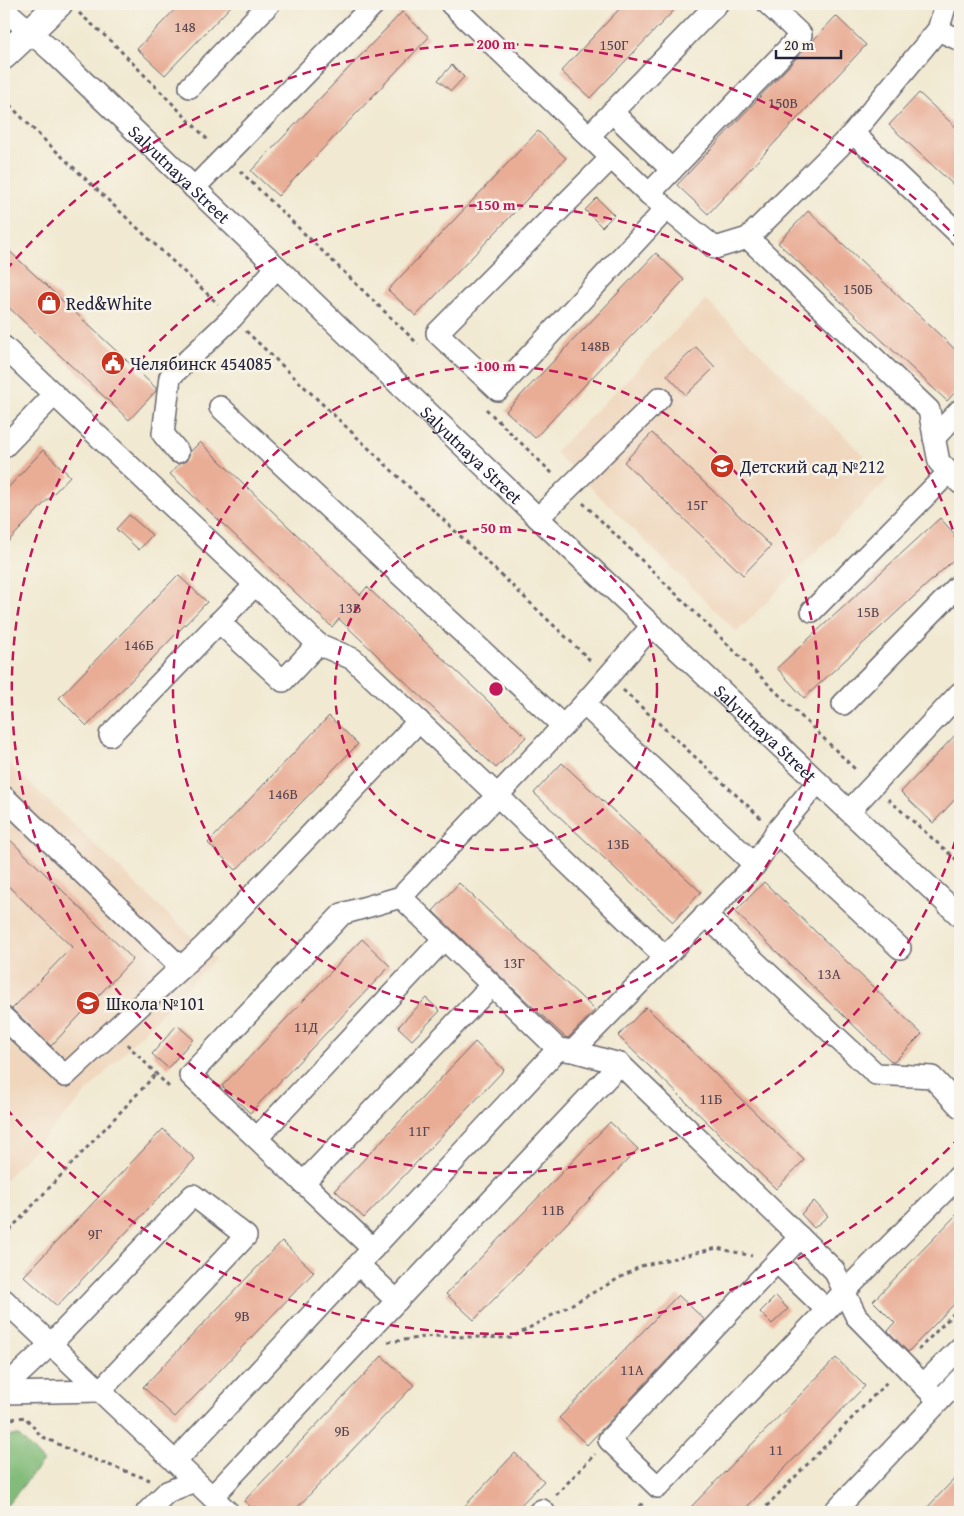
<svg xmlns="http://www.w3.org/2000/svg" width="964" height="1516" font-family="'Gentium Book Plus',serif">
  <style>
    .built { fill: #efd6bc }
    .forest { fill: #83bc7a; stroke: #526f5a }
    .building { fill: #e9ad96 }
    .lines { fill: none; stroke-linecap: round; stroke-linejoin: round }
    .minor-casing { stroke: #6a6870; stroke-width: 24 }
    .major-casing { stroke: #6a6870; stroke-width: 29 }
    .path { stroke: #6a6870; stroke-width: 3; stroke-dasharray: 4 4; stroke-linecap: butt }
    .minor { stroke: #fff; stroke-width: 21 }
    .major { stroke: #fff; stroke-width: 26 }
    .ring { fill: none; stroke: #c2185b; stroke-width: 2.5; stroke-dasharray: 9 6 }
    .labels { text-anchor: middle; dominant-baseline: central; stroke-width: 5; stroke-linejoin: round; paint-order: stroke }
    .number-label { font-size: 15px; fill: #544552 }
    .street-label { font-size: 18px; fill: #22223b; stroke: #f7f3e8 }
    .poi-label { font-size: 18px; fill: #22223b; stroke: #f7f3e8; text-anchor: start }
    .centre { fill: #c2185b; stroke: #f7f3e8; stroke-width: 2.5 }
    .ring-label { font-size: 15px; text-anchor: middle; font-weight: bold; fill: #c2185b; stroke: #f7f3e8; stroke-width: 5; stroke-linejoin: round; paint-order: stroke }
  </style>
  <rect width="100%" height="100%" fill="#f7f3e8"/>
  <filter id="ink" filterUnits="userSpaceOnUse"><feTurbulence type="fractalNoise" baseFrequency=".02" numOctaves="2"/><feDisplacementMap in="SourceGraphic" scale="10" xChannelSelector="R" yChannelSelector="G"/><feConvolveMatrix kernelMatrix="1 2 1 2 8 2 1 2 1" color-interpolation-filters="sRGB"/></filter>
  <filter id="wash" filterUnits="userSpaceOnUse"><feTurbulence type="fractalNoise" baseFrequency=".0096" numOctaves="4" result="noise"/><feDisplacementMap in="SourceGraphic" scale="20" xChannelSelector="R" yChannelSelector="G"/><feGaussianBlur stdDeviation="1.12" result="paint"/><feColorMatrix in="noise" values="0 0 0 0 0 0 0 0 0 0 0 0 0 0 0 0 0 1.4 0 .05"/><feComposite in="paint" operator="in"/></filter>
  <g filter="url(#wash)">
    <rect width="100%" height="100%" fill="#f1e9d1"/>
    <!-- built -->
    <g class="built">
      <path d="M 706,300 L 888,479 L 737,632 L 555,452 Z"/>
      <path d="M 4,759 L 215,959 L 129,1047 L 4,1181 Z"/>
    </g>
    <!-- forest -->
    <path class="forest" d="M 18,1435 L 43,1461 L 4,1509 L 4,1437 Z"/>
    <g id="blocks">
      <!-- building -->
      <g class="building">
        <path d="M 180,4 L 233,4 L 165,75 L 137,49 Z"/>
        <path d="M 624,4 L 680,4 L 590,98 L 561,71 Z"/>
        <path d="M 402,12 L 429,37 L 278,196 L 251,171 Z"/>
        <path d="M 836,16 L 866,45 L 708,214 L 677,185 Z"/>
        <path d="M 452,65 L 464,77 L 451,91 L 438,80 Z"/>
        <path d="M 919,93 L 960,131 L 960,191 L 889,125 Z"/>
        <path d="M 538,131 L 566,158 L 416,316 L 388,290 Z"/>
        <path d="M 597,198 L 614,215 L 602,227 L 585,210 Z"/>
        <path d="M 808,211 L 960,354 L 960,387 L 947,401 L 778,243 Z"/>
        <path d="M 4,246 L 156,388 L 156,391 L 129,420 L 4,303 Z"/>
        <path d="M 656,253 L 684,280 L 535,438 L 506,411 Z"/>
        <path d="M 696,347 L 715,367 L 686,395 L 667,375 Z"/>
        <path d="M 652,433 L 771,546 L 743,575 L 624,462 Z"/>
        <path d="M 200,442 L 360,595 L 367,587 L 526,737 L 496,768 L 339,619 L 332,627 L 170,474 L 179,464 L 186,461 L 190,452 Z"/>
        <path d="M 43,450 L 70,476 L 4,546 L 4,492 Z"/>
        <path d="M 129,515 L 152,535 L 139,550 L 116,529 Z"/>
        <path d="M 940,518 L 960,540 L 960,554 L 804,698 L 777,668 Z"/>
        <path d="M 178,575 L 207,602 L 87,726 L 59,698 Z"/>
        <path d="M 329,716 L 358,744 L 236,870 L 208,843 Z"/>
        <path d="M 960,730 L 960,794 L 933,823 L 901,792 Z"/>
        <path d="M 562,763 L 701,892 L 673,922 L 534,793 Z"/>
        <path d="M 4,834 L 133,959 L 51,1046 L 12,1009 L 72,947 L 4,882 Z"/>
        <path d="M 764,882 L 922,1034 L 894,1062 L 892,1062 L 735,912 Z"/>
        <path d="M 459,883 L 595,1010 L 568,1038 L 565,1037 L 520,995 L 433,911 Z"/>
        <path d="M 362,939 L 390,966 L 250,1113 L 222,1086 Z"/>
        <path d="M 426,998 L 440,1011 L 412,1040 L 398,1027 Z"/>
        <path d="M 646,1007 L 804,1160 L 776,1189 L 618,1036 Z"/>
        <path d="M 177,1025 L 193,1039 L 168,1068 L 152,1054 Z"/>
        <path d="M 475,1042 L 504,1070 L 364,1218 L 335,1190 Z"/>
        <path d="M 610,1122 L 638,1149 L 474,1320 L 446,1294 Z"/>
        <path d="M 163,1129 L 195,1159 L 57,1306 L 24,1276 Z"/>
        <path d="M 814,1201 L 828,1216 L 814,1228 L 801,1214 Z"/>
        <path d="M 960,1211 L 960,1298 L 908,1352 L 888,1331 L 895,1323 L 873,1301 Z"/>
        <path d="M 282,1241 L 314,1272 L 175,1417 L 143,1387 Z"/>
        <path d="M 678,1295 L 705,1320 L 587,1445 L 559,1418 Z"/>
        <path d="M 776,1296 L 788,1309 L 772,1324 L 760,1312 Z"/>
        <path d="M 382,1356 L 414,1385 L 293,1512 L 256,1512 L 244,1501 Z"/>
        <path d="M 836,1358 L 865,1386 L 742,1512 L 686,1512 Z"/>
        <path d="M 515,1453 L 544,1481 L 514,1512 L 459,1512 Z"/>
        <path d="M 960,1473 L 960,1512 L 923,1512 Z"/>
      </g>
    </g>
  </g>
  <g filter="url(#ink)">
    <use href="#blocks" fill-opacity="0" stroke="#6a6870" stroke-width="1"/>
    <g class="lines">
      <!-- minor casing -->
      <g class="minor-casing">
        <g id="minor">
          <path d="M 451,4 L 649,194 L 715,248 L 748,238 L 929,410 L 939,462 L 960,483"/>
          <path id="s1" d="M 4,9 L 53,52 L 538,518 L 960,916"/>
          <path d="M 938,30 L 960,40"/>
          <path d="M 190,87 L 269,4"/>
          <path d="M 612,112 L 672,170"/>
          <path d="M 853,133 L 960,235"/>
          <path d="M 589,136 L 717,4"/>
          <path d="M 611,158 L 437,333 L 498,390 L 666,209"/>
          <path d="M 194,188 L 374,4"/>
          <path d="M 649,194 L 801,35 L 768,4"/>
          <path d="M 748,238 L 853,133 L 938,30 L 946,4"/>
          <path d="M 4,347 L 318,644 L 353,659 L 498,796 L 664,956"/>
          <path d="M 220,407 L 563,726"/>
          <path d="M 934,438 L 960,410"/>
          <path d="M 4,447 L 54,395"/>
          <path d="M 178,452 L 163,434 L 170,377 L 232,318 L 277,267"/>
          <path d="M 538,518 L 660,398"/>
          <path d="M 812,611 L 949,472"/>
          <path d="M 219,622 L 283,681 L 318,644"/>
          <path d="M 584,704 L 755,865"/>
          <path d="M 843,704 L 960,584"/>
          <path d="M 110,735 L 255,585"/>
          <path d="M 4,797 L 181,968"/>
          <path d="M 849,811 L 960,693"/>
          <path d="M 776,832 L 900,948"/>
          <path d="M 401,897 L 558,1049 L 573,1051 L 620,1064 L 834,1270 L 856,1316 L 939,1401"/>
          <path d="M 705,915 L 876,1074 L 932,1077 L 960,1107"/>
          <path d="M 4,1018 L 65,1076 L 203,947 L 419,721"/>
          <path d="M 573,1051 L 755,865 L 776,832 L 818,782"/>
          <path d="M 257,1138 L 444,939"/>
          <path d="M 303,1183 L 492,985"/>
          <path d="M 800,1237 L 609,1440 L 658,1487 L 844,1292 L 960,1175"/>
          <path d="M 373,1249 L 190,1075 L 342,914 L 401,897 L 584,704 L 652,626"/>
          <path d="M 777,1262 L 827,1310"/>
          <path d="M 359,1265 L 397,1301"/>
          <path d="M 4,1300 L 228,1512"/>
          <path d="M 923,1385 L 960,1348"/>
          <path d="M 4,1388 L 51,1344 L 193,1195 L 246,1236 L 100,1391 L 4,1393"/>
          <path d="M 175,1462 L 558,1049"/>
          <path d="M 212,1497 L 620,1064"/>
          <path d="M 147,1512 L 167,1492 L 195,1481"/>
          <path d="M 539,1512 L 542,1510 L 544,1512"/>
          <path d="M 834,1512 L 960,1379"/>
        </g>
      </g>
      <!-- major casing -->
      <g class="major-casing">
        <path id="major" d="M 4,56 L 59,4"/>
      </g>
      <!-- path -->
      <g class="path">
        <path d="M 79,13 L 112,42 L 210,142"/>
        <path d="M 4,99 L 37,133 L 218,304"/>
        <path d="M 240,171 L 418,344"/>
        <path d="M 246,331 L 592,662"/>
        <path d="M 486,409 L 553,474"/>
        <path d="M 583,503 L 857,771"/>
        <path d="M 623,690 L 761,818"/>
        <path d="M 888,799 L 960,863"/>
        <path d="M 127,1044 L 169,1087"/>
        <path d="M 4,1236 L 156,1074"/>
        <path d="M 388,1342 L 434,1336 L 511,1338 L 641,1266 L 717,1248 L 752,1256"/>
        <path d="M 918,1350 L 960,1307"/>
        <path d="M 4,1420 L 25,1417 L 41,1436 L 79,1454 L 150,1480"/>
        <path d="M 556,1495 L 595,1454"/>
        <path d="M 634,1512 L 644,1502"/>
        <path d="M 761,1512 L 889,1380"/>
      </g>
      <!-- minor -->
      <use href="#minor" class="minor"/>
      <!-- major -->
      <use href="#major" class="major"/>
    </g>
  </g>
  <!-- distance rings -->
  <g class="ring">
    <circle cx="496" cy="689" r="161"/>
    <circle cx="496" cy="689" r="323"/>
    <path d="M960 826A484 484 0 1 1 960 552"/>
    <path d="M960 1137A645 645 0 0 1 6 1108M6 270A645 645 0 0 1 960 241"/>
  </g>
  <!-- icons -->
  <defs>
    <g id="shop-disc" transform="scale(1.25)"><circle r="9.5" fill="#c8321e" stroke="#f7f3e8"/><path d="M-5-2.5h2.3a2.7 3.5 0 0 1 5.4 0H5L5.5 6h-11ZM-1.5-2.5h3a1.5 2.3 0 0 0-3 0Z" fill="#fff"/></g>
    <g id="civic-disc" transform="scale(1.25)"><circle r="9.5" fill="#c8321e" stroke="#f7f3e8"/><path d="M-.6-6.5H3V-4.5H.6V-3L4-1V1h2V6H-6V1h2V-1L-.6-3ZM-1.2 2.5V6h2.4V2.5Z" fill="#fff"/></g>
    <g id="school-disc" transform="scale(1.25)"><circle r="9.5" fill="#c8321e" stroke="#f7f3e8"/><path d="M0-5L7-2L0 1L-7-2ZM-4 1L0 2.5L4 1V4Q0 6-4 4Z" fill="#fff"/></g>
  </defs>
  <g fill-rule="evenodd">
    <use href="#shop-disc" x="49" y="303"/>
    <use href="#civic-disc" x="113" y="363"/>
    <use href="#school-disc" x="722" y="466"/>
    <use href="#school-disc" x="88" y="1003"/>
  </g>
  <g class="labels">
    <!-- number labels -->
    <g class="number-label">
      <text x="185" y="26">148</text>
      <text x="614" y="44">150Г</text>
      <text x="783" y="102">150В</text>
      <text x="858" y="288">150Б</text>
      <text x="595" y="345">148В</text>
      <text x="697" y="504">15Г</text>
      <text x="350" y="607">13В</text>
      <text x="868" y="611">15В</text>
      <text x="139" y="644">146Б</text>
      <text x="283" y="793">146В</text>
      <text x="618" y="843">13Б</text>
      <text x="514" y="962">13Г</text>
      <text x="829" y="973">13А</text>
      <text x="306" y="1026">11Д</text>
      <text x="711" y="1098">11Б</text>
      <text x="419" y="1130">11Г</text>
      <text x="553" y="1209">11В</text>
      <text x="95" y="1233">9Г</text>
      <text x="242" y="1315">9В</text>
      <text x="632" y="1369">11А</text>
      <text x="342" y="1430">9Б</text>
      <text x="776" y="1449">11</text>
    </g>
    <!-- street labels -->
    <g class="street-label">
      <text stroke="none"><textPath href="#s1" startOffset="241">Salyutnaya Street</textPath></text>
      <text stroke="none"><textPath href="#s1" startOffset="646">Salyutnaya Street</textPath></text>
      <text stroke="none"><textPath href="#s1" startOffset="1051">Salyutnaya Street</textPath></text>
    </g>
    <!-- poi labels -->
    <g class="poi-label">
      <text x="66" y="303">Red&amp;White</text>
      <text x="130" y="363">Челябинск 454085</text>
      <text x="740" y="466">Детский сад №212</text>
      <text x="106" y="1003">Школа №101</text>
    </g>
  </g>
  <circle cx="496" cy="689" r="8" class="centre"/>
  <g class="ring-label">
    <text x="496" y="49">200 m</text>
    <text x="496" y="210">150 m</text>
    <text x="496" y="371">100 m</text>
    <text x="496" y="533">50 m</text>
  </g>
  <!-- margin -->
  <rect width="964" height="1516" fill="none" stroke="#f7f3e8" stroke-width="20"/>
  <!-- scale -->
  <path d="M776 50v8h65v-8" fill="none" stroke="#22223b" stroke-width="2.5"/>
  <text x="784" y="50" font-size="15" fill="#22223b" stroke="#f7f3e8" stroke-width="4" paint-order="stroke">20 m</text>
</svg>
